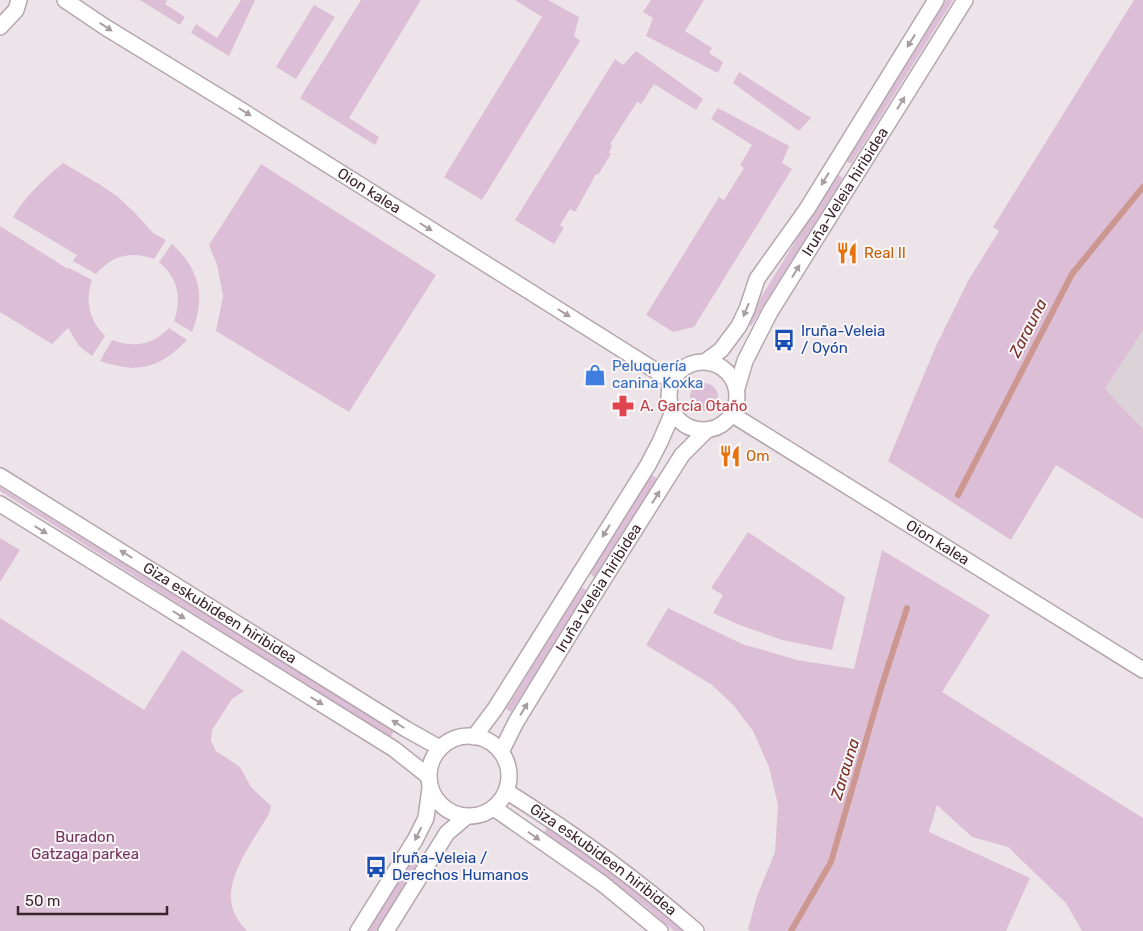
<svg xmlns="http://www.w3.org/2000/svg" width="1143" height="931" font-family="Rubik,sans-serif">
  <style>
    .built { fill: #dcd3d8 }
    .green { fill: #dcbfd6 }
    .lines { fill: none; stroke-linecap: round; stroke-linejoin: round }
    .stream { stroke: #cd9791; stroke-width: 6 }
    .street-casing { stroke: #b5a7ad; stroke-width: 18 }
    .street { stroke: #fff; stroke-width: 15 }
    .oneway { fill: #a89da0 }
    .labels { text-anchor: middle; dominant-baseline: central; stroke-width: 4; stroke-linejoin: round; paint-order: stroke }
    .street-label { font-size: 15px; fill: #3d252d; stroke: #f9f5f7 }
    .food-label { font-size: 15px; fill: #c56008; stroke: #f9f5f7; text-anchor: start }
    .transit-label { font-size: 15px; fill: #164399; stroke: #f9f5f7; text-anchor: start }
    .shop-label { font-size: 15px; fill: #366cbe; stroke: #f9f5f7; text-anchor: start }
    .health-label { font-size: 15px; fill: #be3a42; stroke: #f9f5f7; text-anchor: start }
    .park-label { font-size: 15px; fill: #71325c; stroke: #f9f5f7 }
    .water-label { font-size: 16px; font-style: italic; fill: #752d24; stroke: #f9f5f7 }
  </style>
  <rect width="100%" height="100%" fill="#ede4e9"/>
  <!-- built -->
  <path class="built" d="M 1143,330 L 1143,429 L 1105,389 Z"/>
  <!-- green -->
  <g class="green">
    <path d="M 140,0 L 167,0 L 165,4 L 185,17 L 180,25 Z"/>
    <path d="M 241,0 L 255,0 L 229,56 L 191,33 L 196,24 L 217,38 Z"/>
    <path d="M 361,0 L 421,0 L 349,118 L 379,137 L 375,145 L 300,98 Z"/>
    <path d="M 515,0 L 548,0 L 579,17 L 574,36 L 580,41 L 482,200 L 444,177 L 542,17 Z"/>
    <path d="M 651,0 L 704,0 L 685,31 L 712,48 L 709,53 L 723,62 L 718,73 L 646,36 L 653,18 L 643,12 Z"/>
    <path d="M 946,0 L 953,0 L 851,164 L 846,161 Z"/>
    <path d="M 1134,0 L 1143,0 L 1143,330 L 1105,389 L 1143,429 L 1143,519 L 1056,465 L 1011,540 L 888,461 L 935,348 L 968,281 L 999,231 L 993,227 Z"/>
    <path d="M 314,5 L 335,17 L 296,79 L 276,67 Z"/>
    <path d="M 636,51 L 703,99 L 696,110 L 654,84 L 641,104 L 637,102 L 610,144 L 612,146 L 609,153 L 611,154 L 598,175 L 596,174 L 575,212 L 570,209 L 560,225 L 564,228 L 554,244 L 515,220 L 615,59 L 623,65 Z"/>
    <path d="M 739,72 L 811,118 L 799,131 L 733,83 Z"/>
    <path d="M 718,108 L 789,146 L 782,163 L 792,169 L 694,327 L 673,332 L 646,315 L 719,197 L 724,200 L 744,168 L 740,165 L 752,145 L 711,119 Z"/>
    <path d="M 63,163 L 99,184 L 117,196 L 135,213 L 153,233 L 166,240 L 154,259 C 131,251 113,255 96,274 L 73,261 L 77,255 L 13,217 C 26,195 43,180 63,163 Z"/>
    <path d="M 261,164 L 436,275 L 349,412 L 216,331 L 223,296 L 217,265 L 209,245 Z"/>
    <path d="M 837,174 L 843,178 L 751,326 L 745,323 Z"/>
    <path d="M 0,226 L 68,269 L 69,268 L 92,280 C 85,302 89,320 105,336 L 92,356 L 79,346 L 68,328 L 52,344 L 0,312 Z"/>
    <path d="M 172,244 C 200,270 206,296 192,332 L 174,321 C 182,298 178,278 159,262 Z"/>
    <path d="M 169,328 L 187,340 C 159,369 138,374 100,361 L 112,340 C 134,348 153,345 169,328 Z"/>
    <circle cx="704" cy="397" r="14"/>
    <path d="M 650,474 L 658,479 L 596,578 L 589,573 Z"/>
    <path d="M 0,487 L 394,731 L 390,738 L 0,491 Z"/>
    <path d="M 748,532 L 845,597 L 832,650 L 782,640 L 737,624 L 713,613 L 723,595 L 711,588 Z"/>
    <path d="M 0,538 L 20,550 L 0,582 Z"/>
    <path d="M 882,550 L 990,615 L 942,692 L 1143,818 L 1143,931 L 1082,931 L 1066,903 L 1008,847 L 972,837 L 937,805 L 929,832 L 1030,878 L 1006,931 L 750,931 L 748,929 L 757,896 L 775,852 L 778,805 L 769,767 L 753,731 L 734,706 L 712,685 L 646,645 L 668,608 L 742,644 L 797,660 L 854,669 Z"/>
    <path d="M 581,587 L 588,591 L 511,712 L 506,709 Z"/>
    <path d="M 0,618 L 144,710 L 182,650 L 244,691 L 232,699 L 212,730 L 211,741 L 216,751 L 240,767 L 251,787 L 271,806 L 269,814 C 254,840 221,881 234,912 C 237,920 242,925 247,931 L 0,931 Z"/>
    <path d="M 548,826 L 660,910 L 684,931 L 674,931 L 645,906 L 544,833 Z"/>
    <path d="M 415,854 L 422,858 L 376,931 L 366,931 Z"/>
  </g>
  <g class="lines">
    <!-- stream -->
    <g class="stream">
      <path d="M 958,495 L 1072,274 L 1143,187"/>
      <path d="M 791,931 L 831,862 L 882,685 L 907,608"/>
    </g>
    <!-- street casing -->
    <g class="street-casing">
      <g id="street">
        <path id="s1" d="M 65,0 L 105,27 L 244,112 L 672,381"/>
        <path d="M 0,27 L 16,10 L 19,0"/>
        <path d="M 706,361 L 721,350 L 739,326 L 747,309 L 757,279 L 807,209 L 936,0"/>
        <circle cx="703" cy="396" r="34"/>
        <path id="s2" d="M 737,388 L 745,361 L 770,312 L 965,0"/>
        <path id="s3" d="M 733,415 L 1143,670"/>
        <path id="s4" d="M 0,476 L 406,729 L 440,748"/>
        <path d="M 0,504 L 394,749 L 428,776"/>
        <circle cx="469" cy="776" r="40"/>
        <path d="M 474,737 L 495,709 L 648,465 L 660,442 L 673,412"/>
        <path id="s5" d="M 501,752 L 516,722 L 598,588 L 682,455 L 706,431"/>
        <path id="s6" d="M 506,791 C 573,833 637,879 696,931"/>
        <path d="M 494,808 L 603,884 L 660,931"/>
        <path d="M 358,931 L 415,840 L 426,818 L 430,788"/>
        <path d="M 386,931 L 447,833 L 466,817"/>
      </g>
    </g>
    <!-- street -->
    <use href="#street" class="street"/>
  </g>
  <!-- one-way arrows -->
  <defs><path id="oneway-solid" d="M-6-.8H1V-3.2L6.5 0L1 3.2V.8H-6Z" transform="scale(1.25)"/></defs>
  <g class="oneway">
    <use href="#oneway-solid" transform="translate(106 27) rotate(33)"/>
    <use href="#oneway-solid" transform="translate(911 41) rotate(122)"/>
    <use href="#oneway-solid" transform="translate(901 103) rotate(-58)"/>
    <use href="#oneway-solid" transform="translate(245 112) rotate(32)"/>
    <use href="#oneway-solid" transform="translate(825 179) rotate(122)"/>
    <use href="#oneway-solid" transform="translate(426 227) rotate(32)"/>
    <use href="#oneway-solid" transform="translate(796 271) rotate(-58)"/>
    <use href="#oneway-solid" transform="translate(746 310) rotate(112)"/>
    <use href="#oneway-solid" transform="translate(564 313) rotate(32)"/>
    <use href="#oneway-solid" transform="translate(656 497) rotate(-58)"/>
    <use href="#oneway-solid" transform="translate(41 530) rotate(32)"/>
    <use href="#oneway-solid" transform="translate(606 531) rotate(122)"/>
    <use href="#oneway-solid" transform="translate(126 554) rotate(-148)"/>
    <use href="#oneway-solid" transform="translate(179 615) rotate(32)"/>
    <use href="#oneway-solid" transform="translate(317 701) rotate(32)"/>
    <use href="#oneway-solid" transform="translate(524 709) rotate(-59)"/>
    <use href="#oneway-solid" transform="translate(398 724) rotate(-148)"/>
    <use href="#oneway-solid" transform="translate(418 834) rotate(116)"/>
    <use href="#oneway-solid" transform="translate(534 836) rotate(35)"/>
  </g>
  <!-- icons -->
  <defs>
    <g id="restaurant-bare" transform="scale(1.725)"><path d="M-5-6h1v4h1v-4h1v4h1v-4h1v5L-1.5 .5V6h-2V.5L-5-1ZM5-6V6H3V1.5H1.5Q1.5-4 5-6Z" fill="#e8710a" stroke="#f9f5f7" stroke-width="2.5" paint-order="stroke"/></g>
    <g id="bus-bare" transform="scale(1.725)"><path d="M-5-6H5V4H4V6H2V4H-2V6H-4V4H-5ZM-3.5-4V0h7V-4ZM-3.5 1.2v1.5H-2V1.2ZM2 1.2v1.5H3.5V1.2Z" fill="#1a4fb4" stroke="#f9f5f7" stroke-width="2.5" paint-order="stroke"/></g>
    <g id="shop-bare" transform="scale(1.725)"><path d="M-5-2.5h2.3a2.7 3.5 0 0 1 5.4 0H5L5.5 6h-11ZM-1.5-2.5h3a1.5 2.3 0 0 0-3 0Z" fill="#3f7fe0" stroke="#f9f5f7" stroke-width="2.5" paint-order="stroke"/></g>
    <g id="pharmacy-bare" transform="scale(1.725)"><path d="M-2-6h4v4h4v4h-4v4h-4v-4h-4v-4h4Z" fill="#e0444e" stroke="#f9f5f7" stroke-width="2.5" paint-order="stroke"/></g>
  </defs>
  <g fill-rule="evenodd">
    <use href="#restaurant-bare" x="847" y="253"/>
    <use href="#bus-bare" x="784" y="340"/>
    <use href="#shop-bare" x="595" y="375"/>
    <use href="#pharmacy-bare" x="623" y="406"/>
    <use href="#restaurant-bare" x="730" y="456"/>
    <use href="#bus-bare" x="376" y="867"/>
  </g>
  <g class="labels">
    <!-- street labels -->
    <g class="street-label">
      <text stroke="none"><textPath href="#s1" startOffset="359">Oion kalea</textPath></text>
      <text stroke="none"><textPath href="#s2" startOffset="225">Iruña-Veleia hiribidea</textPath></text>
      <text stroke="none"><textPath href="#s3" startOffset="241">Oion kalea</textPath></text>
      <text stroke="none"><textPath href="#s5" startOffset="191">Iruña-Veleia hiribidea</textPath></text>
      <text stroke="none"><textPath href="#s4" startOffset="259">Giza eskubideen hiribidea</textPath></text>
      <text stroke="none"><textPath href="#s6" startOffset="119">Giza eskubideen hiribidea</textPath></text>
    </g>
    <!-- food labels -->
    <g class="food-label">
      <text x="864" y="253">Real II</text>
      <text x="746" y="456">Om</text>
    </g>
    <!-- transit labels -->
    <g class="transit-label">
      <text x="801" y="331">Iruña-Veleia<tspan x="801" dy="17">/ Oyón</tspan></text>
      <text x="392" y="858">Iruña-Veleia /<tspan x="392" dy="17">Derechos Humanos</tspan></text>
    </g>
    <!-- shop labels -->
    <g class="shop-label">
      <text x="612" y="366">Peluquería<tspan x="612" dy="17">canina Koxka</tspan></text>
    </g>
    <!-- health labels -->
    <g class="health-label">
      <text x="640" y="406">A. García Otaño</text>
    </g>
    <!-- park labels -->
    <g class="park-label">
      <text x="85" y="837">Buradon<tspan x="85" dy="17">Gatzaga parkea</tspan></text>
    </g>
    <!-- water labels -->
    <g class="water-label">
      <text transform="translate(1028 328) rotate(-63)">Zarauna</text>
      <text transform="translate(845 769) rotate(-73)">Zarauna</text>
    </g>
  </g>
  <!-- scale -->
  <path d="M18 906v8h149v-8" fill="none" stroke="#3d252d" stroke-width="2.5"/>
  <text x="25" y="906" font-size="15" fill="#3d252d" stroke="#f9f5f7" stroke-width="4" paint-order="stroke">50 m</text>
</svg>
